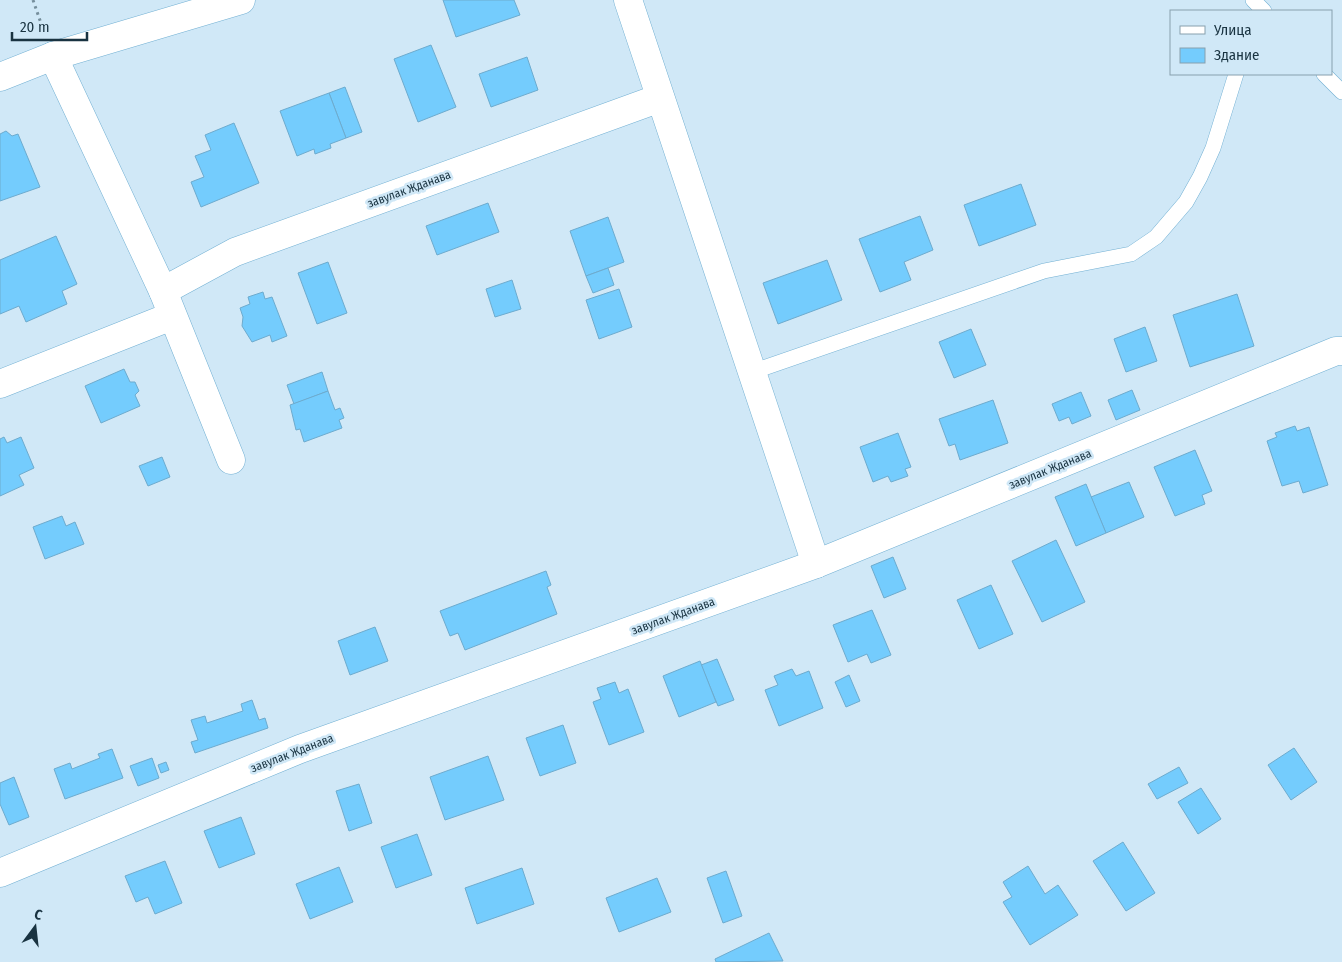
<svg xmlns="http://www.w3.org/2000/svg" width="1342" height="962" font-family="'Fira Sans Condensed',sans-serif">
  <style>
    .building { fill: #74ccfd; stroke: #6dabce }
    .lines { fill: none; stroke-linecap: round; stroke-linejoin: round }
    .lane-casing { stroke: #72b0d3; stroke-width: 16 }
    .street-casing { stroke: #72b0d3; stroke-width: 29 }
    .path { stroke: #758e9c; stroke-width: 3; stroke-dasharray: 2.5 4; stroke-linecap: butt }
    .lane { stroke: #fff; stroke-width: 15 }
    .street { stroke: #fff; stroke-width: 28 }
    .labels { text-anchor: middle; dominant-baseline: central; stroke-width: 5; stroke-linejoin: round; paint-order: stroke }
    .street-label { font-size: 12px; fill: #193341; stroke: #d0e8f7 }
  </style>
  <rect width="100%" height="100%" fill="#d0e8f7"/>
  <!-- building -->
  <g class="building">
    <path d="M 443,0 L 514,0 L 520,15 L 456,37 Z"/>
    <path d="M 431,45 L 456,107 L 418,122 L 394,59 Z"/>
    <path d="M 527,57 L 538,90 L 491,107 L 479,74 Z"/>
    <path d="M 345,87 L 362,132 L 346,138 L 329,93 Z"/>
    <path d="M 329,93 L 346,138 L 330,144 L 331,148 L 315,154 L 314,149 L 297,156 L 280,111 Z"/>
    <path d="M 234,123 L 259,183 L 201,207 L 191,182 L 204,177 L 195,156 L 211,150 L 205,135 Z"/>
    <path d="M 6,131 L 12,136 L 18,134 L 40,187 L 0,201 L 0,134 Z"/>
    <path d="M 1021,184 L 1036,225 L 979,246 L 964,205 Z"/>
    <path d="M 488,203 L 499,232 L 437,255 L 426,226 Z"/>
    <path d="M 920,216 L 933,250 L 904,262 L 911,280 L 880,292 L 859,239 Z"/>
    <path d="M 608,217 L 624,262 L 586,276 L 570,231 Z"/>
    <path d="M 56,236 L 77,284 L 62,291 L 67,304 L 26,322 L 19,306 L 0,314 L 0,260 Z"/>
    <path d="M 827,260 L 842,300 L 778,324 L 763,283 Z"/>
    <path d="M 328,262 L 347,313 L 317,324 L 298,273 Z"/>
    <path d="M 608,268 L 614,285 L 593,293 L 586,276 Z"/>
    <path d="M 512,280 L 521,309 L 495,317 L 486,289 Z"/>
    <path d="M 619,289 L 632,327 L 599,339 L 586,300 Z"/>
    <path d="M 263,292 L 265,299 L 272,297 L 287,336 L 272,342 L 270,335 L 252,342 L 242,326 L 243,317 L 240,308 L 250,304 L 248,297 Z"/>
    <path d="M 1237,294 L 1254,346 L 1190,367 L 1173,315 Z"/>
    <path d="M 1145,327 L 1157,361 L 1126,372 L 1114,339 Z"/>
    <path d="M 971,329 L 986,365 L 954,378 L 939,342 Z"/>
    <path d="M 124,369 L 130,382 L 135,382 L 139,391 L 135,395 L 140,406 L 101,423 L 85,386 Z"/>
    <path d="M 322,372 L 328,391 L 294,404 L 287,385 Z"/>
    <path d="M 1132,390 L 1140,410 L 1116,420 L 1108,400 Z"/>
    <path d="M 328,391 L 335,410 L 340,408 L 344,418 L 339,420 L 342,428 L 304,442 L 300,429 L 296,430 L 290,405 Z"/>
    <path d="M 1081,392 L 1091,416 L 1072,424 L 1069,417 L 1059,421 L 1052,404 Z"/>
    <path d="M 993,400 L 1008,443 L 960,460 L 955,444 L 949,446 L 939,419 Z"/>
    <path d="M 1295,426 L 1297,431 L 1309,427 L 1328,485 L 1303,493 L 1299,481 L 1282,486 L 1267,441 L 1277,437 L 1275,433 Z"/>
    <path d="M 898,433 L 911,467 L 905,469 L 908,476 L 891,482 L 888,476 L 873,482 L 860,447 Z"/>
    <path d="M 4,437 L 7,443 L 21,437 L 34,468 L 19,475 L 24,485 L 0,496 L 0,439 Z"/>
    <path d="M 1195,450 L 1212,491 L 1202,495 L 1205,504 L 1175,516 L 1154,467 Z"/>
    <path d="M 162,457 L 170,477 L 148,486 L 139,466 Z"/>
    <path d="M 1129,482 L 1144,517 L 1106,533 L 1091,497 Z"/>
    <path d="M 1086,484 L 1106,533 L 1076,546 L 1055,497 Z"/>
    <path d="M 62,516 L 66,526 L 75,522 L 84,544 L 45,559 L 33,527 Z"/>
    <path d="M 1056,540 L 1085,602 L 1042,622 L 1012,561 Z"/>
    <path d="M 893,557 L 906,589 L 884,598 L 871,566 Z"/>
    <path d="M 546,571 L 551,585 L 547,587 L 557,614 L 465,650 L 458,633 L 450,636 L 440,611 Z"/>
    <path d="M 991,585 L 1013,634 L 979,649 L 957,600 Z"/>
    <path d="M 872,610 L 891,655 L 871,663 L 867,654 L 848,662 L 833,625 Z"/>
    <path d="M 375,627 L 388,661 L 350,675 L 338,641 Z"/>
    <path d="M 717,659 L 734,700 L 718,706 L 701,665 Z"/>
    <path d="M 700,661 L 716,702 L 679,717 L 663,676 Z"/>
    <path d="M 792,669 L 796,676 L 809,671 L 823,708 L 779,726 L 765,690 L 778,685 L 774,676 Z"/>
    <path d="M 849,675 L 860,701 L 846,707 L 835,682 Z"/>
    <path d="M 615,682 L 619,693 L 628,689 L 644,732 L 609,745 L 593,702 L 601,699 L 597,688 Z"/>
    <path d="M 252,700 L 259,720 L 265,718 L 268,728 L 195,753 L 191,742 L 198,740 L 191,720 L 205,716 L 207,723 L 243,711 L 241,704 Z"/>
    <path d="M 563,725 L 576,763 L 540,776 L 526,738 Z"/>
    <path d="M 1294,748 L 1317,782 L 1291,800 L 1268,765 Z"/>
    <path d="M 112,749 L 123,778 L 65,799 L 54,769 L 70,763 L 72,769 L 100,758 L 98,754 Z"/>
    <path d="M 488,756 L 504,800 L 445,820 L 430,777 Z"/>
    <path d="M 152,758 L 159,778 L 138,786 L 130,766 Z"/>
    <path d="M 166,762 L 169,770 L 161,773 L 158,765 Z"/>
    <path d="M 1179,767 L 1188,783 L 1157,799 L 1148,784 Z"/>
    <path d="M 14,777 L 29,817 L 9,825 L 0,804 L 0,783 Z"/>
    <path d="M 359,784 L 372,823 L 349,831 L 336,791 Z"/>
    <path d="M 1201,788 L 1221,819 L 1198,834 L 1178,802 Z"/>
    <path d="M 241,817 L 255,854 L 219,868 L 204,831 Z"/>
    <path d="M 417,834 L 432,875 L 396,888 L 381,847 Z"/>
    <path d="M 1123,842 L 1155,893 L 1126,911 L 1093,861 Z"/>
    <path d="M 165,861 L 182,903 L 155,914 L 148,897 L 136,902 L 125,876 Z"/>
    <path d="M 1028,866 L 1045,894 L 1058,885 L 1078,915 L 1030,945 L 1003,902 L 1012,897 L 1003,882 Z"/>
    <path d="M 339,867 L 353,902 L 310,919 L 296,884 Z"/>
    <path d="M 522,868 L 534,904 L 477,924 L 465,888 Z"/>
    <path d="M 726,871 L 742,916 L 723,923 L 707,878 Z"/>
    <path d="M 657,878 L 671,912 L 619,932 L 606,898 Z"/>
    <path d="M 769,933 L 783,961 L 716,962 L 715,959 Z"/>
  </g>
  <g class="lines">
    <!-- lane casing -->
    <g class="lane-casing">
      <g id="lane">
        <path d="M 1253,0 L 1264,11"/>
        <path d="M 1324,74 L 1342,92"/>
        <path d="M 752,372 L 1044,271 L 1131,254 L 1156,237 L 1186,202 L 1200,177 L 1213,148 L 1236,74"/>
      </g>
    </g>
    <!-- street casing -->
    <g class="street-casing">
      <g id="street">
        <path d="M 628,0 L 816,564"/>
        <path d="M 53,56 L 163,291 L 231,460"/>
        <path d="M 0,77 L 53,56 L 241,0"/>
        <path d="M 163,291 L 235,252 L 660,98"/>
        <path d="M 0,384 L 172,316"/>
        <path d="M 0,873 L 300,749 L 816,564 L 1336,351 L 1342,351"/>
      </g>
    </g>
    <!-- path -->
    <path class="path" d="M 33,0 L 44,32"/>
    <!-- lane -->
    <use href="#lane" class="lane"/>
    <!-- street -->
    <use href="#street" class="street"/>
  </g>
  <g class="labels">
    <!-- street labels -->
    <g class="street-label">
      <text transform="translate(409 189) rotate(-20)">завулак Жданава</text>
      <text transform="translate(1050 469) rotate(-22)">завулак Жданава</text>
      <text transform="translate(673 616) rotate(-20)">завулак Жданава</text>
      <text transform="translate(292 753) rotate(-21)">завулак Жданава</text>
    </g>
  </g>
  <!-- legend -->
  <rect x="1170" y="10" width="162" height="65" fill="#d0e8f7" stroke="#87a0ae"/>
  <rect x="1180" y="26" width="25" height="8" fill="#ffffff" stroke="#87a0ae"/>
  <text x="1214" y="35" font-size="15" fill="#193341">Улица</text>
  <rect x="1180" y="48" width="25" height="15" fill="#74ccfd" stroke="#87a0ae"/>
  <text x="1214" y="60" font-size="15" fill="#193341">Здание</text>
  <!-- north arrow -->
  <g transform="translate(35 927) rotate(15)" stroke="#d0e8f7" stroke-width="4" paint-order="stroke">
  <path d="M0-4L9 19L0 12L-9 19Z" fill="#193341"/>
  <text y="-8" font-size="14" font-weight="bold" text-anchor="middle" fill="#193341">С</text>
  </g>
  <!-- scale -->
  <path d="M12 32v8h75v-8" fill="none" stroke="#193341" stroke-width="2.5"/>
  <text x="20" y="32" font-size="15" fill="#193341" stroke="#d0e8f7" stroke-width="4" paint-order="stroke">20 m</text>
</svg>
